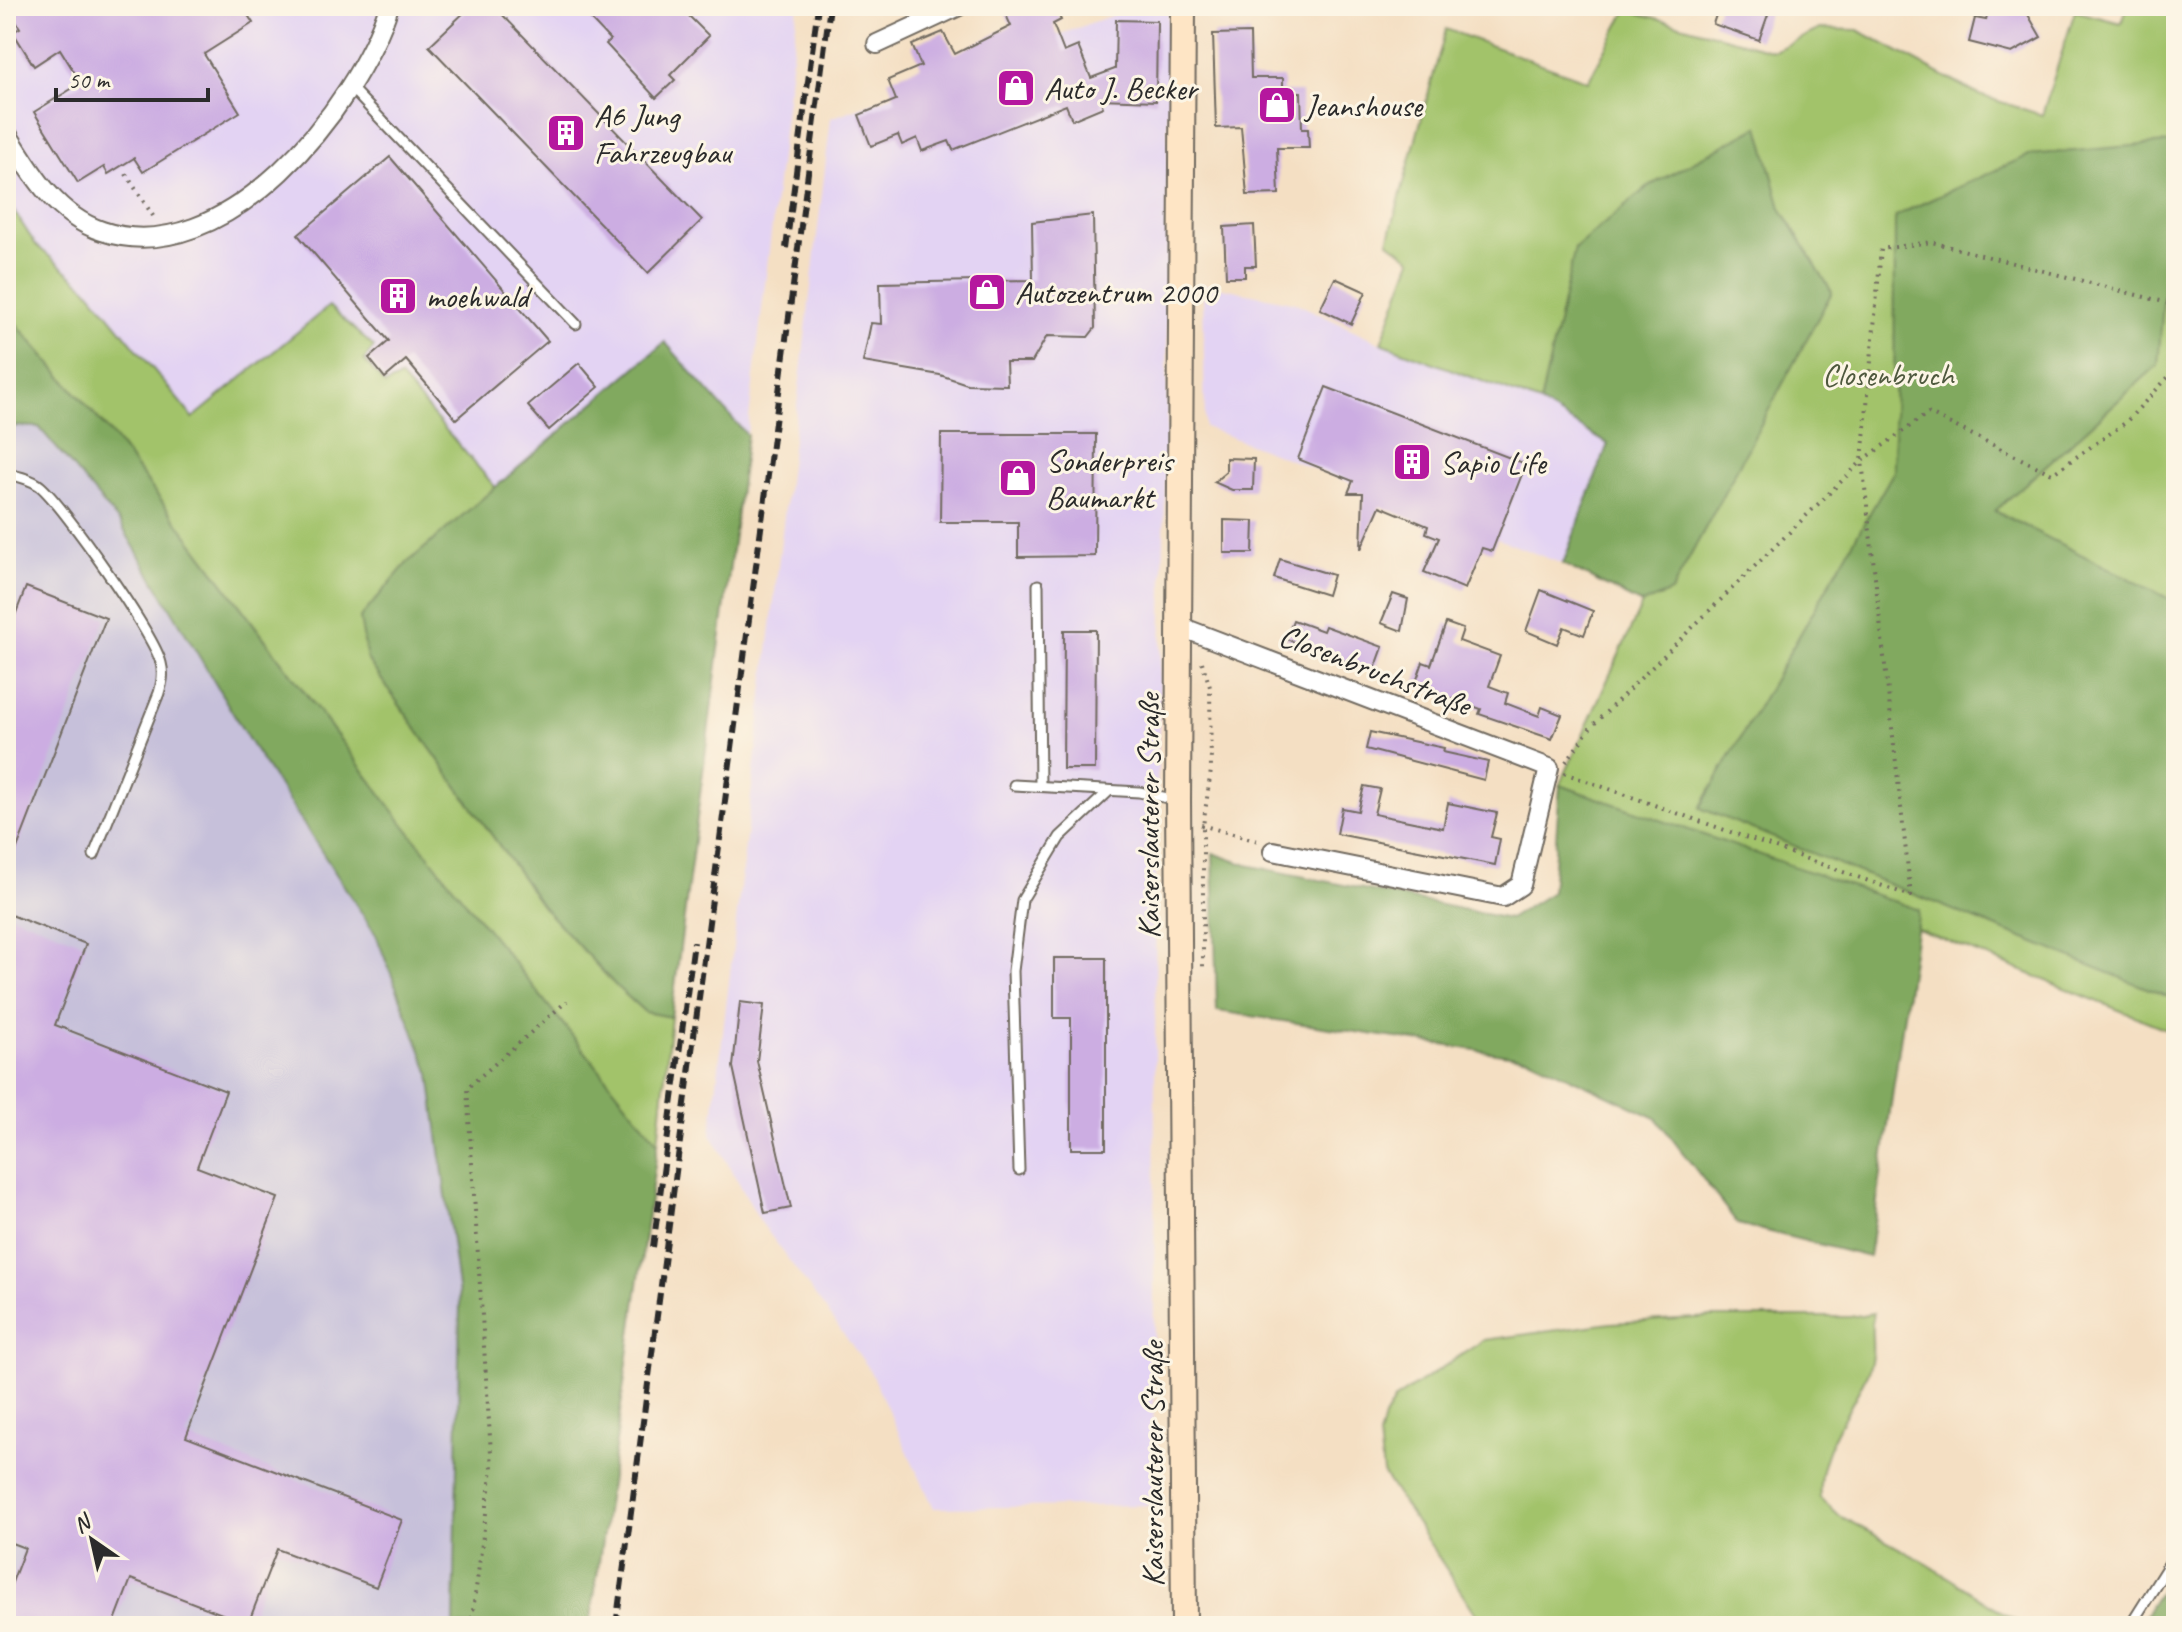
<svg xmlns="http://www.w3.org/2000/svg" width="2182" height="1632" font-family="Caveat,sans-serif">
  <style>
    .built { fill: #e3d3f3 }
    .industrial { fill: #c6c0da }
    .green { fill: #a2c36b; stroke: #66774b; stroke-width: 2 }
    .forest { fill: #81a95f; stroke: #566a45; stroke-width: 2 }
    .building { fill: #ccade2 }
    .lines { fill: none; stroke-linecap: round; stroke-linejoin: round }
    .service-casing { stroke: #716a60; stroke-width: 13 }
    .minor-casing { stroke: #716a60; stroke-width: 22 }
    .secondary-casing { stroke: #716a60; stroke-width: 28 }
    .path { stroke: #716a60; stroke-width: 4; stroke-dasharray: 2 6; stroke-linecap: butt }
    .service { stroke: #fff; stroke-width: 9 }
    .minor { stroke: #fff; stroke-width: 18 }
    .secondary { stroke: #fee5c5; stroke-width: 24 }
    .rail { stroke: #2b2b2b; stroke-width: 6; stroke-dasharray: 12 6; stroke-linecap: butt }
    .labels { text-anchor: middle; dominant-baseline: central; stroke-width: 6; stroke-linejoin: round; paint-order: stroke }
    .poi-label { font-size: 32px; fill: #2b2b2b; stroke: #fcf5e5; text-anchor: start }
    .park-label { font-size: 32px; fill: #4f593e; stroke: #fcf5e5 }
    .street-label { font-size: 32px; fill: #2b2b2b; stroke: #fcf5e5 }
  </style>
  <rect width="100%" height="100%" fill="#fcf5e5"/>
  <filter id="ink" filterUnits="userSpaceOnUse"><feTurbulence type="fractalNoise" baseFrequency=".0125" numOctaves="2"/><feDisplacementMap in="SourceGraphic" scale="16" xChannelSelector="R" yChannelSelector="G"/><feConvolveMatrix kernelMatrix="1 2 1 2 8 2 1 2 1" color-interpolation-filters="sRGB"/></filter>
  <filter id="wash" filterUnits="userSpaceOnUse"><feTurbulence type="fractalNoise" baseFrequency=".006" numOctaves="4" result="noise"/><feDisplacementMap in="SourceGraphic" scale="32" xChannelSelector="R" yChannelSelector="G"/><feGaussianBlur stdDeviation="1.8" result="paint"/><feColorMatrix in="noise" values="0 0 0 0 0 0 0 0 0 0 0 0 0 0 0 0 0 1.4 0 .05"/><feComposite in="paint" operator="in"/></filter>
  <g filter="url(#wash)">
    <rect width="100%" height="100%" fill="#f4dfc3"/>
    <!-- built -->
    <g class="built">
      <path d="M 6,6 L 798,6 L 747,435 L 665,342 L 497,489 L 401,377 L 385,385 L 363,360 L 373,346 L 329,306 L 193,418 L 87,288 L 36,245 L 6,199 Z"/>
      <path d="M 1138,6 L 1168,6 L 1167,423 L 1156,832 L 1153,1505 L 934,1508 L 868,1367 L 760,1221 L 711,1134 L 831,118 Z"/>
      <path d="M 1203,284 L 1296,303 L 1381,343 L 1540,403 L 1608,444 L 1563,564 L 1205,427 Z"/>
    </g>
    <!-- industrial -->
    <path class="industrial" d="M 6,426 L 39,427 L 120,523 L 250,742 L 376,935 L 430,1074 L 460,1303 L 454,1626 L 6,1626 Z"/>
    <!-- green -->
    <g class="green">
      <path d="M 2128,6 L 2176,6 L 2176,1033 L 1560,785 L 1642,604 L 1563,564 L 1608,444 L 1540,403 L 1381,343 L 1412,259 L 1388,241 L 1446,29 L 1588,81 L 1627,10 L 1774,51 L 1820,29 L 1858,30 L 1979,95 L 2042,115 L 2075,11 L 2121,23 Z"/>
      <path d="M 6,199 L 36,245 L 87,288 L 193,418 L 329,306 L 374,347 L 364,360 L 385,385 L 400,377 L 497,489 L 407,563 L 367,659 L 543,907 L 617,987 L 645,1012 L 671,1017 L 658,1143 L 404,825 L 112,435 L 6,312 Z"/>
      <path d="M 1873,1313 C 1869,1333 1876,1349 1869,1369 C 1852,1411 1816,1451 1820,1498 L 1838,1515 L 1919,1559 L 2024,1626 L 1484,1626 L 1383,1473 L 1379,1437 L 1384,1418 L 1395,1399 L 1484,1340 L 1611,1323 L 1713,1317 L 1850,1317 Z"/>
    </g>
    <!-- forest -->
    <g class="forest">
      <path d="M 1759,126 L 1781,208 L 1832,292 L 1671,592 L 1642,604 L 1563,564 L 1608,444 L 1540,403 L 1575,248 L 1649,186 Z"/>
      <path d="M 2176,142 L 2158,365 L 1995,511 L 2176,602 L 2176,1000 L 1700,808 L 1894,471 L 1895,216 L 2029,155 Z"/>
      <path d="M 6,312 L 112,435 L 404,825 L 658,1143 L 590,1626 L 454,1626 L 460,1303 L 430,1074 L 376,935 L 250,742 L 120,523 L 39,427 L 6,426 Z"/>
      <path d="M 665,342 L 747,435 L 671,1017 L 645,1012 L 617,987 L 543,907 L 367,659 L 360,618 L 407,563 Z"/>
      <path d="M 1560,785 L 1919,910 L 1869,1257 L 1738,1224 L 1656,1118 L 1529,1058 L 1217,1011 L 1213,853 L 1247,865 L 1509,919 L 1552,892 Z"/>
      <path d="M 2176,1565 L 2176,1626 L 2138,1626 Z"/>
    </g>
    <g id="blocks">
      <!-- building -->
      <g class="building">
        <path d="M 6,6 L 242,6 L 253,23 L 204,54 L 240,112 L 143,172 L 134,158 L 108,174 L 104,167 L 78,183 L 34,112 L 81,83 L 60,49 L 34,66 L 13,32 L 20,28 Z"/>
        <path d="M 471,6 L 494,6 L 702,220 L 648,273 L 429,46 Z"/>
        <path d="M 578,6 L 679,6 L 709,36 L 670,75 L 675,80 L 656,98 L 606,44 L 610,40 Z"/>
        <path d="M 1002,6 L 1054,6 L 1061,20 L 1053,24 L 1064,52 L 1078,46 L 1091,78 L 1115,69 L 1116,20 L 1157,21 L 1156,101 L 1100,99 L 1103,107 L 1072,120 L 1066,105 L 953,150 L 949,141 L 922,151 L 917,138 L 902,145 L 898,135 L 871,146 L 859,115 L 896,100 L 888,80 L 921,66 L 912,45 L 943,32 L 955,54 L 1011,26 Z"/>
        <path d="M 1719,6 L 1771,6 L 1759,40 L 1713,24 Z"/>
        <path d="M 2023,6 L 2041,37 L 2012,53 L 1969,42 L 1975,18 L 1986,20 L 1988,10 L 2007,14 Z"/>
        <path d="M 1250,33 L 1251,78 L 1283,78 L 1283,92 L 1301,92 L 1302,129 L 1308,129 L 1309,148 L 1277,148 L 1279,194 L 1247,195 L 1241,127 L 1216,128 L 1213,34 Z"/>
        <path d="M 390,157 L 548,341 L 456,419 L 406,360 L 385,378 L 369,358 L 389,341 L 298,235 Z"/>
        <path d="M 1093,215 L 1095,328 L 1088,337 L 1047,336 L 1032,362 L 1006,362 L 1007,385 L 967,384 L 940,375 L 863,362 L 871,323 L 881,324 L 880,283 L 1033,280 L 1032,222 Z"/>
        <path d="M 1254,225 L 1256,266 L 1245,266 L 1245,277 L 1226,277 L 1224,227 Z"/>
        <path d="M 1335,278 L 1366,292 L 1351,324 L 1320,309 Z"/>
        <path d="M 579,363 L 599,387 L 549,430 L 528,406 Z"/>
        <path d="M 1326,387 L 1526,464 L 1492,551 L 1482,548 L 1465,589 L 1424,572 L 1439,538 L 1426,533 L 1428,526 L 1380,506 L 1361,549 L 1363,493 L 1348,493 L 1353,481 L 1298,459 Z"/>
        <path d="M 941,434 L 1096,434 L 1095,556 L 1018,557 L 1018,522 L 940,522 Z"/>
        <path d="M 1226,458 L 1254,459 L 1253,490 L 1232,490 L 1214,482 L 1226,472 Z"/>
        <path d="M 1224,520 L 1254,521 L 1253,553 L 1224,553 Z"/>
        <path d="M 1280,559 L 1333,575 L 1327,595 L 1274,578 Z"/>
        <path d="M 26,587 L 106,618 L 7,874 L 6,639 Z"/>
        <path d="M 1541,590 L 1593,611 L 1584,635 L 1564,627 L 1557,644 L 1526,631 Z"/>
        <path d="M 1393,594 L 1408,599 L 1402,631 L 1381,623 Z"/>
        <path d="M 1293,620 L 1323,631 L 1325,626 L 1383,647 L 1374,672 L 1286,639 Z"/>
        <path d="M 1446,623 L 1463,629 L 1459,641 L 1500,656 L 1489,686 L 1508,693 L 1505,703 L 1539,716 L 1542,707 L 1562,715 L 1552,739 L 1479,714 L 1481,709 L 1415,685 L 1423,662 L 1431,665 Z"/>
        <path d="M 1064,630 L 1096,630 L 1095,769 L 1063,769 Z"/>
        <path d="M 1370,732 L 1444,748 L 1443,752 L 1488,762 L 1484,780 L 1366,749 Z"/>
        <path d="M 1364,786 L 1380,789 L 1374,814 L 1443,828 L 1448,803 L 1497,813 L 1491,837 L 1500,839 L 1495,865 L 1337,834 L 1342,808 L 1358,811 Z"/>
        <path d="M 6,913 L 86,944 L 55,1025 L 226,1091 L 197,1167 L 278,1198 L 186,1437 L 402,1520 L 376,1587 L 277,1549 L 248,1624 L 131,1579 L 113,1626 L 6,1626 L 6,1598 L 25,1548 L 6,1541 Z"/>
        <path d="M 1054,958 L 1106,958 L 1106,1149 L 1071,1149 L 1071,1018 L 1054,1018 Z"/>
        <path d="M 740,1002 L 764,1005 L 757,1061 L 791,1208 L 765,1213 L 733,1067 Z"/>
      </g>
    </g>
  </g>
  <g filter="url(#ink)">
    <use href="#blocks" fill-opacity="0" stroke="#716a60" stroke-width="2"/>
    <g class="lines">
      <!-- service casing -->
      <g class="service-casing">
        <g id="service">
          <path d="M 351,88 L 576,324"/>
          <path d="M 6,474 C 18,476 31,479 40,486 C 64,506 154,635 161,663 C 164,674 162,683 159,693 L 94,855"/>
          <path d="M 1038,585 L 1040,786"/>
          <path d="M 1014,785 L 1139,792 L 1177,800"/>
          <path d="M 1019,1170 L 1013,971 L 1022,900 L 1060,837 L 1109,791"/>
          <path d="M 2130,1626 L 2176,1553"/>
        </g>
      </g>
      <!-- minor casing -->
      <g class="minor-casing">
        <g id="minor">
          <path d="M 877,44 L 959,6"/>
          <path d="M 6,132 C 30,171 56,216 102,231 C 225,273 357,107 389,6"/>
          <path d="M 1181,627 L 1549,768 L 1521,885 L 1503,897 L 1273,851"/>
        </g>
      </g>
      <!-- secondary casing -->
      <g class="secondary-casing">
        <path id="secondary" d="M 1183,6 L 1178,800 L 1184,1626"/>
      </g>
      <!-- path -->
      <g class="path">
        <path d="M 6,46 L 17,39"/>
        <path d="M 126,174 L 155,219"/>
        <path d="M 1202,662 L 1210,687 L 1211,770 L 1203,826 L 1203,972"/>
        <path d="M 1566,762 L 1591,727 L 1862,461 L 1928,413 L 2052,474 L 2125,423 L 2176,369"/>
        <path d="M 1564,773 L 1911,896 L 1862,461 L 1881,249 L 1931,242 L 2176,305"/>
        <path d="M 1201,825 L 1258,841"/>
        <path d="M 471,1626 L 492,1468 L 467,1088 L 567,1001"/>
      </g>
      <!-- service -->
      <use href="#service" class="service"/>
      <!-- minor -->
      <use href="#minor" class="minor"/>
      <!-- secondary -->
      <use href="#secondary" class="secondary"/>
      <!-- rail -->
      <g class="rail">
        <path d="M 786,248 L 818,6"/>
        <path d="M 653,1247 L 694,942"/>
        <path d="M 616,1626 L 830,6"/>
      </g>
    </g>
  </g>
  <!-- icons -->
  <defs>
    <g id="shop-square" transform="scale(2)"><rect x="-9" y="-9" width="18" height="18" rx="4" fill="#b5179e" stroke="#fcf5e5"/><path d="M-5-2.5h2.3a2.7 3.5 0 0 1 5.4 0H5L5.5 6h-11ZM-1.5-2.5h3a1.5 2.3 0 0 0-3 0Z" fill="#fff"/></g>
    <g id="building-square" transform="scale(2)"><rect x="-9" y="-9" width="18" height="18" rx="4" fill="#b5179e" stroke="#fcf5e5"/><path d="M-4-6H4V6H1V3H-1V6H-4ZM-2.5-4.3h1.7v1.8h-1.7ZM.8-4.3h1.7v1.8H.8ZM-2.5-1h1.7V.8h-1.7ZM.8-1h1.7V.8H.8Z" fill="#fff"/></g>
  </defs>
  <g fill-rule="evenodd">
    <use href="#shop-square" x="1016" y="88"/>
    <use href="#shop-square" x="1277" y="105"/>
    <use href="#building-square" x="566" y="133"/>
    <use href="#shop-square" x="987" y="292"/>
    <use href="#building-square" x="398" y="296"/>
    <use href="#building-square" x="1412" y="462"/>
    <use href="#shop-square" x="1018" y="478"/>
  </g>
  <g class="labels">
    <!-- poi labels -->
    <g class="poi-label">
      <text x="1044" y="88">Auto J. Becker</text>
      <text x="1305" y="105">Jeanshouse</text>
      <text x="594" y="115">A6 Jung<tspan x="594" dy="37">Fahrzeugbau</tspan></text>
      <text x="1015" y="292">Autozentrum 2000</text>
      <text x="426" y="296">moehwald</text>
      <text x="1046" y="460">Sonderpreis<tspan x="1046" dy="37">Baumarkt</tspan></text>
      <text x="1440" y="462">Sapio Life</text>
    </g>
    <!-- park labels -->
    <g class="park-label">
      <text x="1888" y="374">Closenbruch</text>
    </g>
    <!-- street labels -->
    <g class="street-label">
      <text transform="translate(1375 670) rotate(21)">Closenbruchstraße</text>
      <text transform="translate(1148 816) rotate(-90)">Kaiserslauterer Straße</text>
      <text transform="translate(1152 1464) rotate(-90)">Kaiserslauterer Straße</text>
    </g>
  </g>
  <!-- margin -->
  <rect width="2182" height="1632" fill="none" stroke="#fcf5e5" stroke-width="32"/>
  <!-- north arrow -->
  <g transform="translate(92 1540) rotate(326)" stroke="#fcf5e5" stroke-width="6" paint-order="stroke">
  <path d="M0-6L14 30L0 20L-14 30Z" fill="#2b2b2b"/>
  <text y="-12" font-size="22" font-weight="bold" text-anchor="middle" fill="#2b2b2b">N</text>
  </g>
  <!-- scale -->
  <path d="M56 88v12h152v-12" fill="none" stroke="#2b2b2b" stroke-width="4"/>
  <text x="68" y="88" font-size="24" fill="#2b2b2b" stroke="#fcf5e5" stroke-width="6" paint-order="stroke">50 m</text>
</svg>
